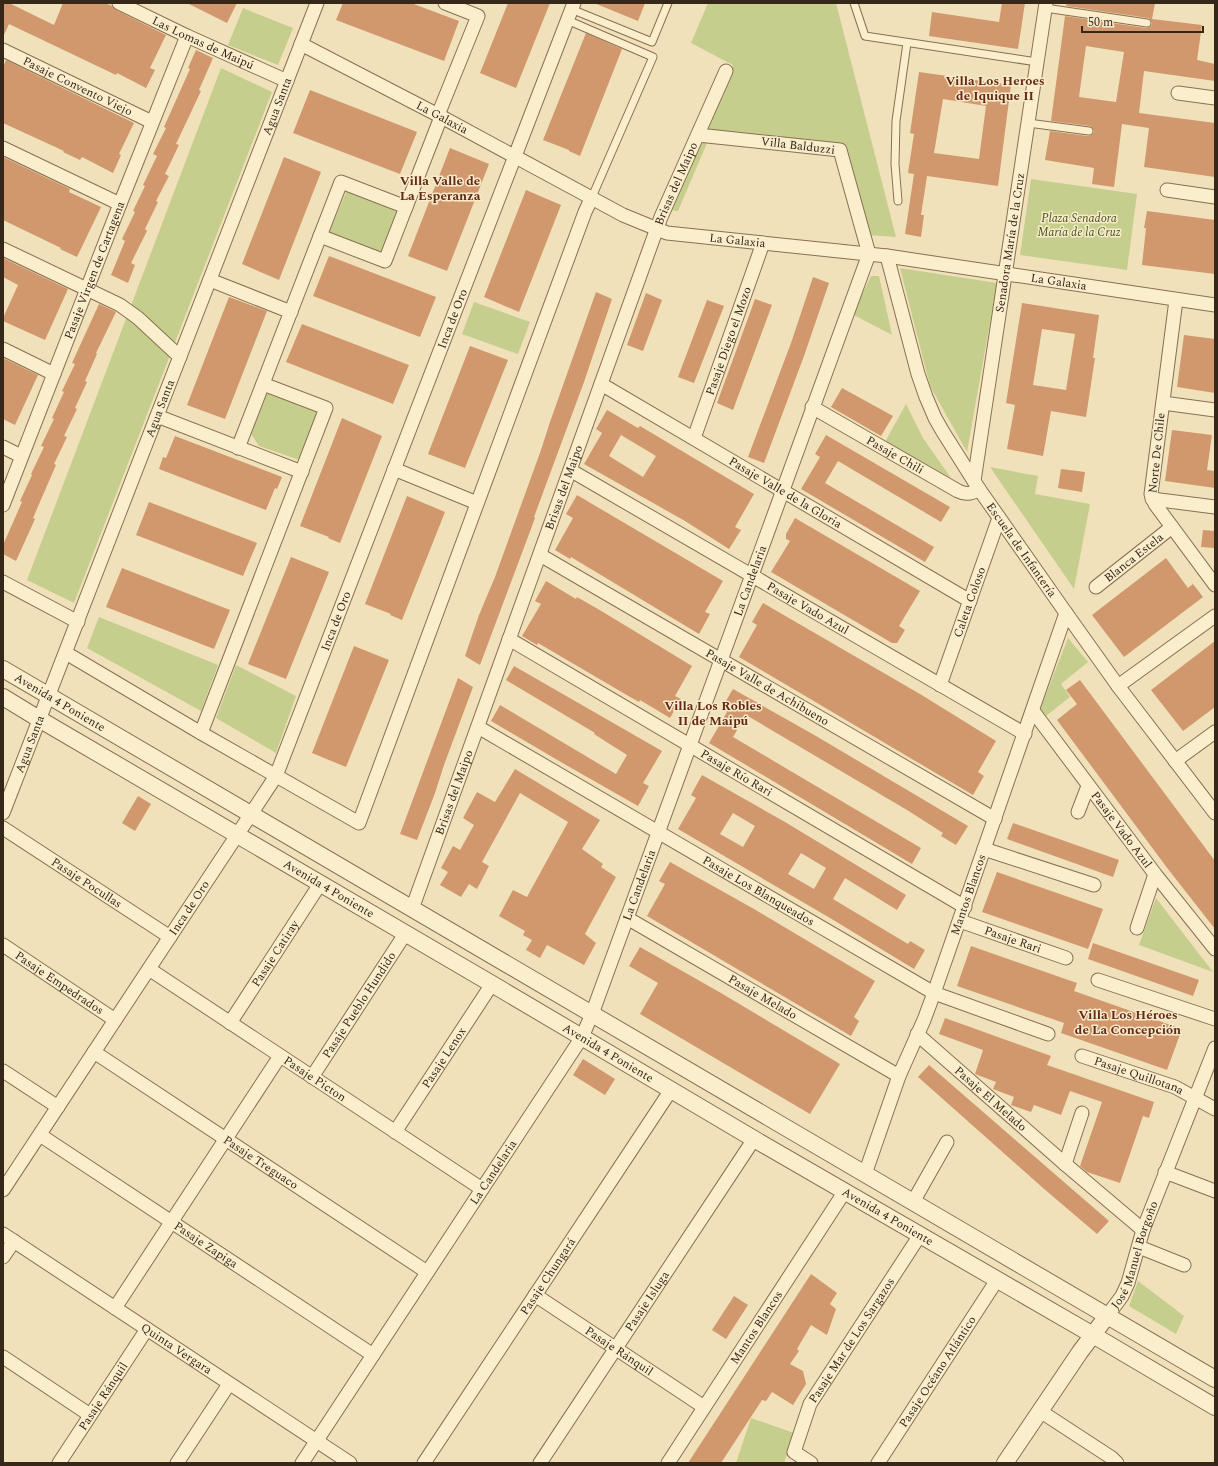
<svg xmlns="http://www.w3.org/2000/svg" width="1218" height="1466" font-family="Spectral,serif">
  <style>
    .green { fill: #c6ce8e }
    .building { fill: #d1986d; fill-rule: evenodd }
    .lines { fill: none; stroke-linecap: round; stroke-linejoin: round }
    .service-casing { stroke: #887053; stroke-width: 9 }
    .minor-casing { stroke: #887053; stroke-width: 15 }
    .tertiary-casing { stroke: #887053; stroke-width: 18 }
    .service { stroke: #fbeecd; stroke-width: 7 }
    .minor { stroke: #fbeecd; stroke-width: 13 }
    .tertiary { stroke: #fbeecd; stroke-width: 16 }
    .labels { text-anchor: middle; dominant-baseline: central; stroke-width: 3; stroke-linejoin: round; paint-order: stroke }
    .street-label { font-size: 12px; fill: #35271a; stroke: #f7ebca }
    .park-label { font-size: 12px; font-style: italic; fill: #46531f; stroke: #f7ebca }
    .neighbourhood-label { font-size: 13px; font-weight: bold; fill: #652816; stroke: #f7ebca }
  </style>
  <rect width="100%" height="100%" fill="#f0e1ba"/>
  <!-- green -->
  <g class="green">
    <path d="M 708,3 L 836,3 L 896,237 L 867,235 L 843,146 L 703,130 L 733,65 L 691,43 Z"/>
    <path d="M 243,8 L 293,28 L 278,65 L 228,45 Z"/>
    <path d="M 221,68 L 272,92 L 74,603 L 27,580 Z"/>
    <path d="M 700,141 L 707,143 L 678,211 L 669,210 Z"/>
    <path d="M 1031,179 L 1137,194 L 1127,270 L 1020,255 Z"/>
    <path d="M 347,190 L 399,210 L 381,253 L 329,233 Z"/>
    <path d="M 900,268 L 997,283 L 967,452 L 930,386 Z"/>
    <path d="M 871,276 L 879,276 L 892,335 L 852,314 Z"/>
    <path d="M 474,302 L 530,322 L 518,354 L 462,334 Z"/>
    <path d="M 264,392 L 321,412 L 302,461 L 259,446 L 249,431 Z"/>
    <path d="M 906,404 L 923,438 L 951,478 L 885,442 Z"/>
    <path d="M 990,467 L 1038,476 L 1035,494 L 1090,504 L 1074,589 Z"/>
    <path d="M 99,617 L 218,665 L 201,711 L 87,648 Z"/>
    <path d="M 1068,638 L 1088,662 L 1061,684 L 1070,697 L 1046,716 L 1040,709 Z"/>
    <path d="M 236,665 L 296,696 L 276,753 L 216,718 Z"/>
    <path d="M 1156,898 L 1213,972 L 1139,945 Z"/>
    <path d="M 1138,1281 L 1184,1316 L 1176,1334 L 1129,1306 Z"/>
    <path d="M 751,1418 L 794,1433 L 784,1463 L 736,1463 Z"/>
  </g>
  <!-- building -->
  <g class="building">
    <path d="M 3,3 L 9,3 L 54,25 L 63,3 L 105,3 L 112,6 L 116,10 L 166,35 L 150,68 L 155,70 L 146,88 L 117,73 L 116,75 L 9,24 L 3,37 Z"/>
    <path d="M 187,3 L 237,3 L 227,23 Z"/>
    <path d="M 343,3 L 411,3 L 459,21 L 444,61 L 336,20 Z"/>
    <path d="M 508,3 L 550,3 L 516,88 L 480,73 Z"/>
    <path d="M 594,3 L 645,3 L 638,21 Z"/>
    <path d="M 1002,3 L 1025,3 L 1018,49 L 929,36 L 932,12 L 999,22 Z"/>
    <path d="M 1067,3 L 1155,3 L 1152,19 L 1202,25 L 1197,60 L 1215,64 L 1215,81 L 1144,71 L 1139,113 L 1215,123 L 1215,177 L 1144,167 L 1149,128 L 1122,124 L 1114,187 L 1092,184 L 1094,168 L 1045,160 L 1050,131 L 1088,136 L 1091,135 L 1094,132 L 1093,129 L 1090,126 L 1051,121 L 1065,16 L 1146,28 L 1151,26 L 1152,23 L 1150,19 L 1148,18 L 1066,6 ZM 1086,46 L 1124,52 L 1116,102 L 1079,97 Z"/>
    <path d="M 586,33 L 622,49 L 580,156 L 569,151 L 569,150 L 543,140 Z"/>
    <path d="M 196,50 L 213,58 L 199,90 L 201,91 L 176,144 L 179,145 L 165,174 L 169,176 L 156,201 L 158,202 L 145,229 L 147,231 L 131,263 L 135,265 L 128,283 L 111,275 L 125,241 L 122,239 L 135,212 L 133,211 L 145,186 L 143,185 L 157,156 L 153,154 L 166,128 L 164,127 L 190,69 L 188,68 Z"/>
    <path d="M 6,60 L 134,123 L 119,154 L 121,155 L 113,173 L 82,157 L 80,160 L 63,152 L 64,151 L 3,123 L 3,67 Z"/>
    <path d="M 919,72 L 1011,85 L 998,186 L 927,176 L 921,215 L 924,215 L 921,237 L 905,234 L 914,174 L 908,173 L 914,134 L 910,133 ZM 943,99 L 986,106 L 979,159 L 934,153 Z"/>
    <path d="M 310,90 L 417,132 L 400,174 L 293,133 Z"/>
    <path d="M 450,148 L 489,164 L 447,271 L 408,256 Z"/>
    <path d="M 3,157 L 70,189 L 69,192 L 101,207 L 77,257 L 60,249 L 61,248 L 3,220 Z"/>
    <path d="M 284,157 L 321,172 L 279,280 L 242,264 Z"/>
    <path d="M 526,190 L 561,205 L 519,312 L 484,297 Z"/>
    <path d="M 1147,211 L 1215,220 L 1215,274 L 1142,265 L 1146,228 L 1144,228 Z"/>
    <path d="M 329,256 L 436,297 L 420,337 L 313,296 Z"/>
    <path d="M 3,258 L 68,289 L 45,340 L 3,321 L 3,318 L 18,285 L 3,277 Z"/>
    <path d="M 813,277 L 829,283 L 804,356 L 764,463 L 748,457 L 791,343 Z"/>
    <path d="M 596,292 L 612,299 L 584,382 L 534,517 L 535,518 L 480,665 L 465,656 L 479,615 L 495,577 L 541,450 L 550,422 Z"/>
    <path d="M 646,293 L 662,300 L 643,351 L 627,345 Z"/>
    <path d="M 229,297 L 267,311 L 225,419 L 187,405 Z"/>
    <path d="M 755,299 L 772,305 L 733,410 L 717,403 Z"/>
    <path d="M 707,300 L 724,306 L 694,383 L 678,377 Z"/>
    <path d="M 1022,303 L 1099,315 L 1093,358 L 1095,358 L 1086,417 L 1051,411 L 1043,456 L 1007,449 L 1015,405 L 1006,403 ZM 1042,329 L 1075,334 L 1066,390 L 1033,385 Z"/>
    <path d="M 99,304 L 116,312 L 96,353 L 97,354 L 85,381 L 87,382 L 75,408 L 77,409 L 64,436 L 67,437 L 54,464 L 56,465 L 33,518 L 35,519 L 16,561 L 3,554 L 3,545 L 22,502 L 20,501 L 32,475 L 31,474 L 44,447 L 41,446 L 54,419 L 52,418 L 64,392 L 62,391 L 75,364 L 72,363 Z"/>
    <path d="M 302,324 L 409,365 L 393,404 L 286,362 Z"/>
    <path d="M 1184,335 L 1215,339 L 1215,393 L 1177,387 Z"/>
    <path d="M 470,346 L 508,360 L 465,468 L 428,454 Z"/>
    <path d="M 3,358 L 38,375 L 15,425 L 3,419 Z"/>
    <path d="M 842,388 L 893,416 L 881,436 L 831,407 Z"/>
    <path d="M 607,410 L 638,428 L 640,426 L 754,494 L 735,527 L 741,530 L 729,549 L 685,521 L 584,464 L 602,433 L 596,429 ZM 621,435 L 656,456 L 643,477 L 609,456 Z"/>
    <path d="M 342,418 L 382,436 L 340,543 L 328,538 L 329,537 L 300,526 Z"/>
    <path d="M 1172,430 L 1212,435 L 1207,470 L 1215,471 L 1215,488 L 1165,481 Z"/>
    <path d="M 826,435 L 950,507 L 941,522 L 838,461 L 825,483 L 934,547 L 925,562 L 801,489 L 820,457 L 815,454 Z"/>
    <path d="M 175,436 L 282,477 L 277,489 L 275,488 L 266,510 L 159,469 L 163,457 L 166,458 Z"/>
    <path d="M 1061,469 L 1085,472 L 1082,492 L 1058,488 Z"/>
    <path d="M 577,495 L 723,581 L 705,612 L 710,614 L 699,634 L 571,557 L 570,559 L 555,550 L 573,518 L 566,514 Z"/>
    <path d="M 407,496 L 445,512 L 402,620 L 390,615 L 391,614 L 365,604 Z"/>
    <path d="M 149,502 L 257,543 L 243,576 L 136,535 Z"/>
    <path d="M 795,518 L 920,591 L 899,626 L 905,630 L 897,643 L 892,643 L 771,572 L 790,541 L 786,539 L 786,534 Z"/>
    <path d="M 1203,530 L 1215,531 L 1215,548 L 1201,547 Z"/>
    <path d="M 291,557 L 329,572 L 286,679 L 248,664 Z"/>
    <path d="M 1166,558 L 1188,588 L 1193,584 L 1203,597 L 1124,657 L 1092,615 Z"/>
    <path d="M 122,568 L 230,610 L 214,649 L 106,607 Z"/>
    <path d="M 546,581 L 576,599 L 577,597 L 603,612 L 692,666 L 675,696 L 681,699 L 670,718 L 640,700 L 639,702 L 625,694 L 538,643 L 537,645 L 522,636 L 541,604 L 535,601 Z"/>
    <path d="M 763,603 L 920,694 L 996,741 L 978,772 L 984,776 L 973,795 L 739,657 L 757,625 L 752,622 Z"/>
    <path d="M 1215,641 L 1215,707 L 1183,731 L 1151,690 Z"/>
    <path d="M 354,646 L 389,660 L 346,767 L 312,753 Z"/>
    <path d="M 514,666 L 662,751 L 643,783 L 649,786 L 638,806 L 566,765 L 491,721 L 500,705 L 616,774 L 627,755 L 594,734 L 595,733 L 506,680 Z"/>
    <path d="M 458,678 L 473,687 L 444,765 L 435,793 L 417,840 L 400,834 Z"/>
    <path d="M 1080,680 L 1215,861 L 1215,929 L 1168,869 L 1057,720 L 1077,704 L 1066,690 Z"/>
    <path d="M 733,689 L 816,736 L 968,826 L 956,845 L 941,836 L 943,833 L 907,810 L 746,715 L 733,737 L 921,848 L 912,864 L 709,743 L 727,712 L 721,709 Z"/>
    <path d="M 515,769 L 600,820 L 582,849 L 603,864 L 601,867 L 616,877 L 585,934 L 596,943 L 584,965 L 547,945 L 540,958 L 526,950 L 532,940 L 523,935 L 525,931 L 499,916 L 513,890 L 527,897 L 568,822 L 520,793 L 482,862 L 489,866 L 477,889 L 469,884 L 461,897 L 440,885 L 448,872 L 441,868 L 453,846 L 460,850 L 474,825 L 463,818 L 477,792 L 495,802 Z"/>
    <path d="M 702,775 L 785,822 L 906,895 L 897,910 L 845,878 L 833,899 L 908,944 L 910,941 L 925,950 L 914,969 L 830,918 L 678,829 L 696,798 L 691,795 ZM 733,813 L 755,826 L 743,847 L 720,834 ZM 801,853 L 826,868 L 814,889 L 788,874 Z"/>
    <path d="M 138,796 L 151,804 L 135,831 L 122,823 Z"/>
    <path d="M 1013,823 L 1119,860 L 1113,877 L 1007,839 Z"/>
    <path d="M 670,862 L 754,909 L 875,981 L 854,1017 L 859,1021 L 851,1036 L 647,916 L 665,884 L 659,881 Z"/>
    <path d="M 997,872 L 1103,909 L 1088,949 L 982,912 Z"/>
    <path d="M 1093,943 L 1199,980 L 1193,996 L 1088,959 Z"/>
    <path d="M 971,946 L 1077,983 L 1074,991 L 1182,1029 L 1167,1070 L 1061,1033 L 1064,1023 L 957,986 Z"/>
    <path d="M 640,947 L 721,993 L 840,1064 L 810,1114 L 640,1014 L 658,983 L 629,966 Z"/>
    <path d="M 945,1018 L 1051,1056 L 1047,1065 L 1154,1102 L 1149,1118 L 1143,1116 L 1120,1183 L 1087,1172 L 1080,1166 L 1102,1102 L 1070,1091 L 1061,1115 L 1034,1105 L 1031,1112 L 1011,1105 L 1014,1097 L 993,1089 L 996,1082 L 975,1074 L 983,1050 L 939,1034 Z"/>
    <path d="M 583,1059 L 615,1079 L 605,1095 L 573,1075 Z"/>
    <path d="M 929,1065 L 1109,1221 L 1097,1234 L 1043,1188 L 918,1077 Z"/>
    <path d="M 811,1274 L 837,1293 L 830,1304 L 836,1309 L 827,1335 L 811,1325 L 797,1349 L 799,1351 L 790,1364 L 803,1371 L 806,1384 L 793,1405 L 772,1392 L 766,1401 L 762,1400 L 721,1463 L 688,1463 Z"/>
    <path d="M 734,1296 L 748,1305 L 726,1339 L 712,1330 Z"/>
  </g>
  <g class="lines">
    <!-- service casing -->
    <g class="service-casing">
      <g id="service">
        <path d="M 854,3 L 865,36 L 1037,62"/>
        <path d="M 1045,8 L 1147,23"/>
        <path d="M 571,9 L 652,42 L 668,3"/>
        <path d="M 567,20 L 653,57 L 592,197"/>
        <path d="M 1028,123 L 1089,131"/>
        <path d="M 898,201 L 895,164 L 896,121 L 907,43"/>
      </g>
    </g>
    <!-- minor casing -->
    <g class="minor-casing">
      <g id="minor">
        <path id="s1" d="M 119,3 L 187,36 L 287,81"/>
        <path id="s2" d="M 301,44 L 438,115 L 623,215 L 667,233 L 887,256 L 1215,305"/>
        <path id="s3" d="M 3,50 L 152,122"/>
        <path d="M 1178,93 L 1215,98"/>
        <path d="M 438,115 L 478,16 L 445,3"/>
        <path d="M 3,148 L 120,204"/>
        <path d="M 1167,190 L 1215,197"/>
        <path d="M 320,236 L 385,261 L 441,117"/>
        <path d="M 3,249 L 120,305 L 138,318 L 180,357"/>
        <path id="s4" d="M 887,256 L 918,374 L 926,397 L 935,418 L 943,432 L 979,489 L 1066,613 L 1118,686 L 1215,813"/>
        <path d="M 210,280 L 291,312"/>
        <path d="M 1176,300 L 1151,494 L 1155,504 L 1215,585"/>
        <path d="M 3,349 L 54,374"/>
        <path id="s5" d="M 601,384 L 970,601"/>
        <path d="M 1163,403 L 1215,410"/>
        <path id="s6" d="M 812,407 L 958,491 C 966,495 972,494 979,489"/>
        <path d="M 157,416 L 302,472"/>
        <path id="s7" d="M 694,438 L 763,243"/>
        <path d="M 3,447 L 21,456"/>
        <path d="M 238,448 L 341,182 L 406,207"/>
        <path d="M 394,469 L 477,503"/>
        <path id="s8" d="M 570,470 L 1025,734"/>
        <path id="s9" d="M 974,481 L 1046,3"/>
        <path d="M 1152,499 L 1215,507"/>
        <path id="s10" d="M 3,505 L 120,204 L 187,36"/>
        <path id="s11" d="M 540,555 L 995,819"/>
        <path d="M 3,582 L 78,622"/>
        <path id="s12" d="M 1096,587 L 1172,527"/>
        <path id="s13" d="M 509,639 L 965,907"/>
        <path d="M 66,653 L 201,733 L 359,823 L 585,212 L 592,197"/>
        <path id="s14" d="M 940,685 L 999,518"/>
        <path d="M 1118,686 L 1215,616"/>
        <path id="s15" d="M 1033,711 L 1155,874 L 1215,949"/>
        <path id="s16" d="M 478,727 L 934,993 L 1048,1034"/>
        <path d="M 201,733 L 326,408 L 263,384"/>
        <path d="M 1175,761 L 1215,732"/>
        <path d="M 1078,812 L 1088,786"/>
        <path id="s17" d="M 3,813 L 317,3"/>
        <path id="s18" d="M 3,828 L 170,937"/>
        <path d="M 984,849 L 1094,885"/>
        <path id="s19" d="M 412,909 L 661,217 L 726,71"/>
        <path id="s20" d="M 627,918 L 899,1076"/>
        <path id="s21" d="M 960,921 L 1066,958"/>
        <path d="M 1137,928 L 1155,874"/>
        <path id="s22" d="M 3,945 L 115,1020"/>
        <path id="s23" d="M 149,969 L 482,1189"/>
        <path d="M 1098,980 L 1215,1019"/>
        <path id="s24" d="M 230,1023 L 320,884"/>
        <path id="s25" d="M 917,1034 L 1065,1164 L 1143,1230"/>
        <path id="s26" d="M 94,1052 L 427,1272"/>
        <path id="s27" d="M 1082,1056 L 1175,1087 L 1215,1109"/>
        <path d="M 3,1071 L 58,1107"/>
        <path id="s28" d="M 312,1077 L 405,934"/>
        <path id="s29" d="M 395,1132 L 492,984"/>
        <path id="s30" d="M 40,1135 L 373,1355"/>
        <path d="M 1065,1164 L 1082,1113"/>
        <path d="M 1165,1172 L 1215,1191"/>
        <path id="s31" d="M 865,1174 L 899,1076 L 924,1020 L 934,993 L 1066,613"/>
        <path id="s32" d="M 3,1190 L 276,776 L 574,3"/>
        <path d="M 913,1202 L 947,1142"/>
        <path id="s33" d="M 3,1234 L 350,1463"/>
        <path d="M 1139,1247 L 1184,1265"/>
        <path d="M 3,1257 L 14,1241"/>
        <path id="s34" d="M 535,1295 L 704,1407"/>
        <path d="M 115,1308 L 280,1056"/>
        <path id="s35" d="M 1107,1316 L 1122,1296 L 1128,1283 L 1143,1230 L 1215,1048"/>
        <path d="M 3,1357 L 90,1415"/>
        <path d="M 1040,1411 L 1112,1458 L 1117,1463"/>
        <path id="s36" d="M 59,1463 L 147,1329"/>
        <path d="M 177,1463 L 229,1384"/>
        <path id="s37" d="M 302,1463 L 582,1037 L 592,1014 L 869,254 L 840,150 L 698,135"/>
        <path id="s38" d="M 424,1463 L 671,1090"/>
        <path id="s39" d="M 540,1463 L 754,1139"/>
        <path id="s40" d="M 668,1463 L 845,1191"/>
        <path id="s41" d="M 811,1463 L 794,1452 L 810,1404 L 920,1235"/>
        <path id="s42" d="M 878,1463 L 997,1280"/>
      </g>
    </g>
    <!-- tertiary casing -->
    <g class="tertiary-casing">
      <g id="tertiary">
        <path id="s43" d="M 3,669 L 1215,1379"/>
        <path id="s44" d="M 3,697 L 39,719 L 492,984 L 754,1139 L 1093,1335 L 1215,1407"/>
        <path d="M 1005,1463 L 1080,1352 L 1107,1316"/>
      </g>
    </g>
    <!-- service -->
    <use href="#service" class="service"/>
    <!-- minor -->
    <use href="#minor" class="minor"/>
    <!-- tertiary -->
    <use href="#tertiary" class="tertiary"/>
  </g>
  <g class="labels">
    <!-- street labels -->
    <g class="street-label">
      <text stroke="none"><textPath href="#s1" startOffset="93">Las Lomas de Maipú</textPath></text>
      <text stroke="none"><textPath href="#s3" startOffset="83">Pasaje Convento Viejo</textPath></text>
      <text stroke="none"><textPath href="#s17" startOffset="758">Agua Santa</textPath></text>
      <text stroke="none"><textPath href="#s2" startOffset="159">La Galaxia</textPath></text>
      <text transform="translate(798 146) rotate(7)">Villa Balduzzi</text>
      <text stroke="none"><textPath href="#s19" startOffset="772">Brisas del Maipo</textPath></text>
      <text stroke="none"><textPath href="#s2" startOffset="483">La Galaxia</textPath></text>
      <text stroke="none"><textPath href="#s9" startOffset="241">Senadora María de la Cruz</textPath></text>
      <text stroke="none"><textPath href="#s10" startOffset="252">Pasaje Virgen de Cartagena</textPath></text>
      <text stroke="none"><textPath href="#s2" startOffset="807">La Galaxia</textPath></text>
      <text stroke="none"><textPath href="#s32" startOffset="986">Inca de Oro</textPath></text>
      <text stroke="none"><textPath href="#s7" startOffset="103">Pasaje Diego el Mozo</textPath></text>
      <text stroke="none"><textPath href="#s17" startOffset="434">Agua Santa</textPath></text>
      <text transform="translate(1157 453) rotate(-84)">Norte De Chile</text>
      <text stroke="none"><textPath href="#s6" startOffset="96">Pasaje Chili</textPath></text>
      <text stroke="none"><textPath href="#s19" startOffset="448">Brisas del Maipo</textPath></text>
      <text stroke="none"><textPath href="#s5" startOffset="214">Pasaje Valle de la Gloria</textPath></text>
      <text stroke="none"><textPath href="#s4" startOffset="327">Escuela de Infantería</textPath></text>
      <text stroke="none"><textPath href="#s12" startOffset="48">Blanca Estela</textPath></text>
      <text stroke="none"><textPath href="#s37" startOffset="996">La Candelaria</textPath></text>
      <text stroke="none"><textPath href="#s14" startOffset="88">Caleta Coloso</textPath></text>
      <text stroke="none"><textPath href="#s8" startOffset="275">Pasaje Vado Azul</textPath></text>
      <text stroke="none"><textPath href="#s32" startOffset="662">Inca de Oro</textPath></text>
      <text stroke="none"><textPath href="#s11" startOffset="263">Pasaje Valle de Achibueno</textPath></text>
      <text stroke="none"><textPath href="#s43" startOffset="66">Avenida 4 Poniente</textPath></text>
      <text stroke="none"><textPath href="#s17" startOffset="74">Agua Santa</textPath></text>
      <text stroke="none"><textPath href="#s13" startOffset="264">Pasaje Río Rari</textPath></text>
      <text stroke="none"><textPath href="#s19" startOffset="124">Brisas del Maipo</textPath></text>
      <text stroke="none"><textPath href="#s15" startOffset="148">Pasaje Vado Azul</textPath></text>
      <text stroke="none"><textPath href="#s18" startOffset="100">Pasaje Pocullas</textPath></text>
      <text stroke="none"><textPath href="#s37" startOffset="672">La Candelaria</textPath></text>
      <text stroke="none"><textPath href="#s44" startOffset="378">Avenida 4 Poniente</textPath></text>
      <text stroke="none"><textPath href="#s16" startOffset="325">Pasaje Los Blanqueados</textPath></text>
      <text stroke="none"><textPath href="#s31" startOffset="298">Mantos Blancos</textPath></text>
      <text stroke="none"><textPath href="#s32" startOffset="338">Inca de Oro</textPath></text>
      <text stroke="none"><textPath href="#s21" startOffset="56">Pasaje Rari</textPath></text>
      <text stroke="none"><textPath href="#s24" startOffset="83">Pasaje Catiray</textPath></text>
      <text stroke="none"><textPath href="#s22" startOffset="68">Pasaje Empedrados</textPath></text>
      <text stroke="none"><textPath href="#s20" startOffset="157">Pasaje Melado</textPath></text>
      <text stroke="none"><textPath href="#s28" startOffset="86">Pasaje Pueblo Hundido</textPath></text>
      <text stroke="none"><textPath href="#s44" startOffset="702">Avenida 4 Poniente</textPath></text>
      <text stroke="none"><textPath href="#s29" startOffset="89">Pasaje Lenox</textPath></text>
      <text stroke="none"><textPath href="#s27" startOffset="60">Pasaje Quillotana</textPath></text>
      <text stroke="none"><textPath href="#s23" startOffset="199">Pasaje Picton</textPath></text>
      <text stroke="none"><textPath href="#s25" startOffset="98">Pasaje El Melado</textPath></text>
      <text stroke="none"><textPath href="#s26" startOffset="200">Pasaje Treguaco</textPath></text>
      <text stroke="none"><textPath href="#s37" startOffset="348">La Candelaria</textPath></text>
      <text stroke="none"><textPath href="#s44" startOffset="1026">Avenida 4 Poniente</textPath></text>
      <text stroke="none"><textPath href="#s30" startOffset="199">Pasaje Zapiga</textPath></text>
      <text stroke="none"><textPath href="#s35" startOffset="68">José Manuel Borgoño</textPath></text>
      <text stroke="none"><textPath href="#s38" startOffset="224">Pasaje Chungará</textPath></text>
      <text stroke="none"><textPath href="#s39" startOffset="194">Pasaje Isluga</textPath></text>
      <text stroke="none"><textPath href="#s40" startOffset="162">Mantos Blancos</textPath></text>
      <text stroke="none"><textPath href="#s41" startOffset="147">Pasaje Mar de Los Sargazos</textPath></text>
      <text stroke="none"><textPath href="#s33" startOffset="208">Quinta Vergara</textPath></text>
      <text stroke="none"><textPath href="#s34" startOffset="101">Pasaje Ránquil</textPath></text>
      <text stroke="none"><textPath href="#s42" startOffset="109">Pasaje Océano Atlántico</textPath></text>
      <text stroke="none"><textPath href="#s36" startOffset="80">Pasaje Ránquil</textPath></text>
    </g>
    <!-- park labels -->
    <g class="park-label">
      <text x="1079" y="218">Plaza Senadora<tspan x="1079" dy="14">María de la Cruz</tspan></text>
    </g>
    <!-- neighbourhood labels -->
    <g class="neighbourhood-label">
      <text x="995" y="81">Villa Los Heroes<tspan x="995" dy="15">de Iquique II</tspan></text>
      <text x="440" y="181">Villa Valle de<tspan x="440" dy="15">La Esperanza</tspan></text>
      <text x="713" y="706">Villa Los Robles<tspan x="713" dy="15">II de Maipú</tspan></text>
      <text x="1128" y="1015">Villa Los Héroes<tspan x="1128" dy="15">de La Concepción</tspan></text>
    </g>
  </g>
  <!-- border -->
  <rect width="1218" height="1466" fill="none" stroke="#35271a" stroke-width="8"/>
  <!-- scale -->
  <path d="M1082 26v6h121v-6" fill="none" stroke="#35271a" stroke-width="2"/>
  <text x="1088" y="26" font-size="12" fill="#35271a" stroke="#f7ebca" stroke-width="3" paint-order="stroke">50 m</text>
</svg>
